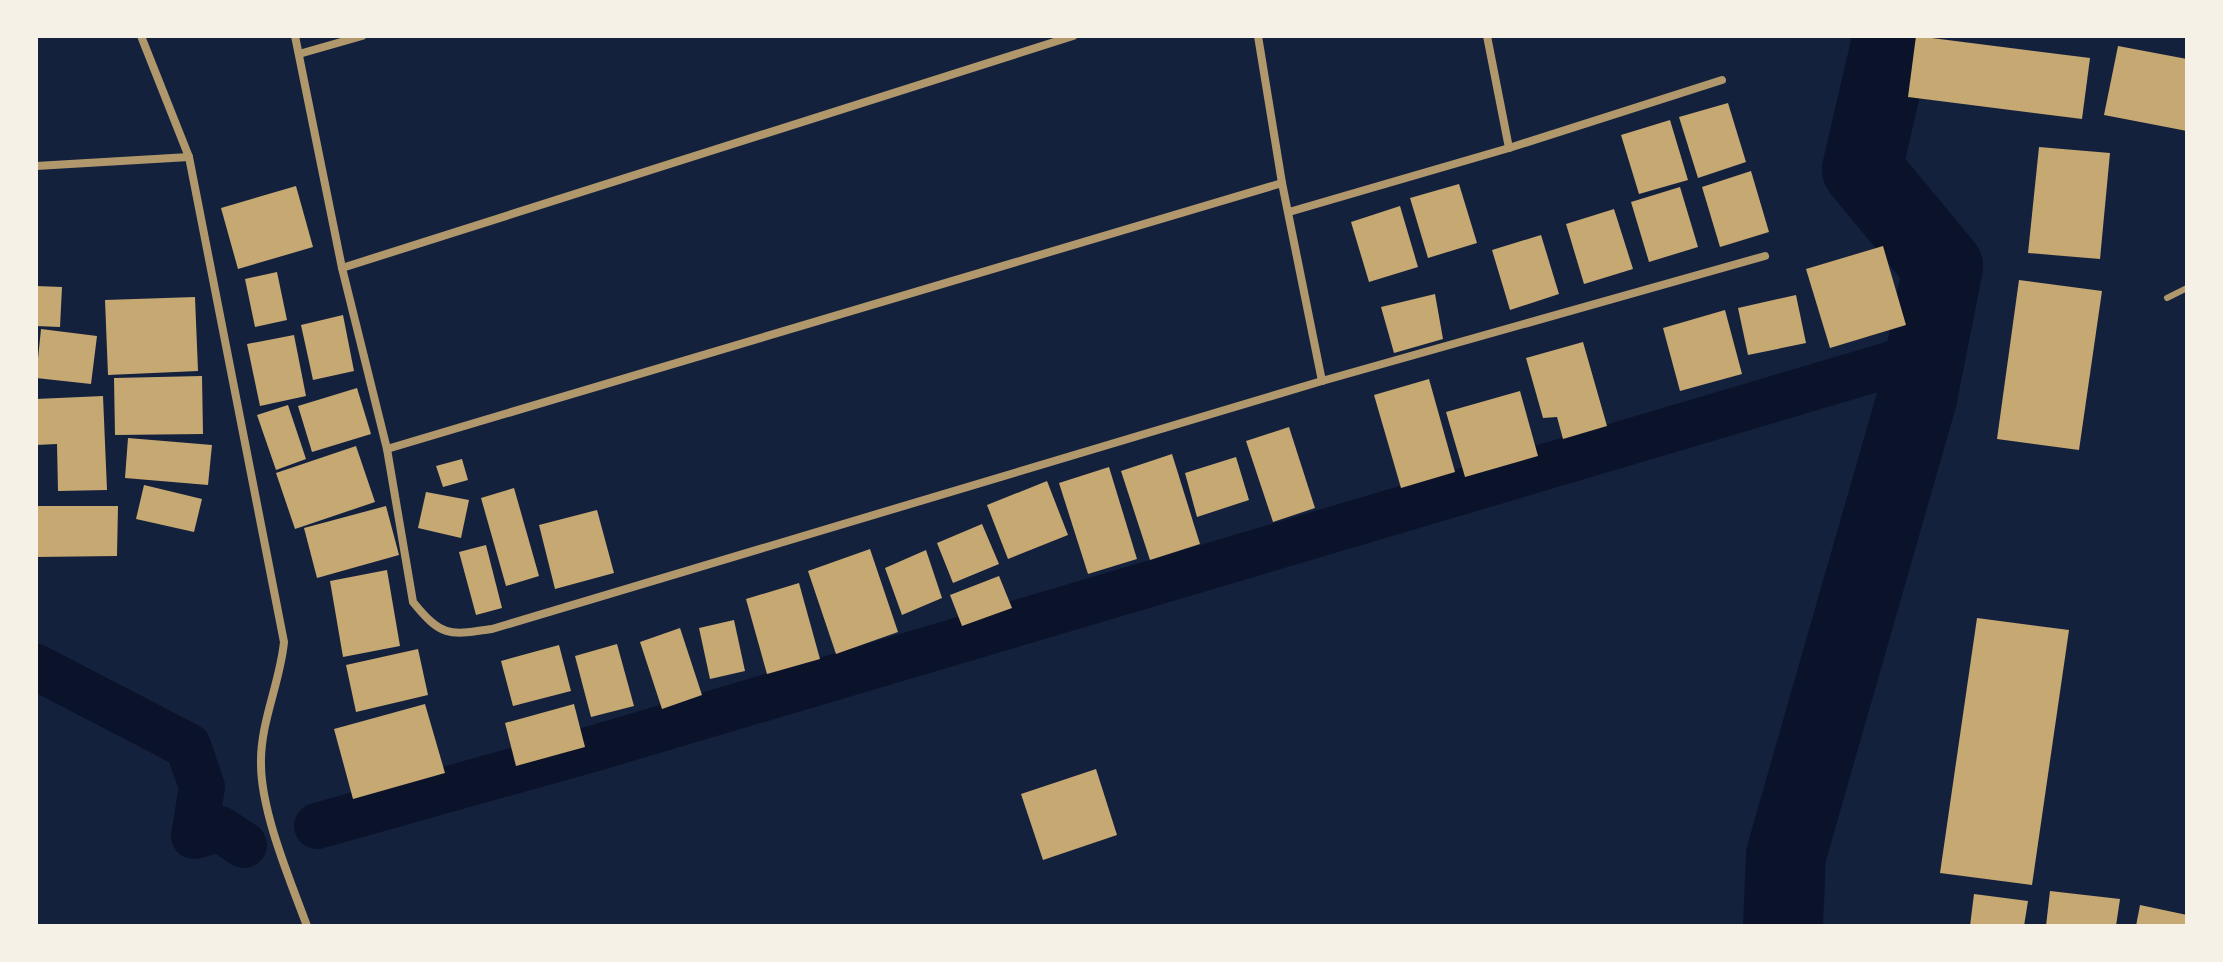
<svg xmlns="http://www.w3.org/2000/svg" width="2223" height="962" font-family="'IBM Plex Sans',sans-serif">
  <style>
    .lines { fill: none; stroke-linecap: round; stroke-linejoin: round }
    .canal { stroke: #0b132b; stroke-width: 46 }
    .river { stroke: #0b132b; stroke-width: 80 }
    .building { fill: #c6a872 }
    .service { stroke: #b1986c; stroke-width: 6 }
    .minor { stroke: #b1986c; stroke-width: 8 }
  </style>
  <rect width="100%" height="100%" fill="#14213d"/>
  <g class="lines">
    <!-- canal -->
    <g class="canal">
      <path d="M 36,667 L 188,746 L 202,787 L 194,836 L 220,829 L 244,845"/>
      <path d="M 317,826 L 599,747 L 1926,354"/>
    </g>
    <!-- river -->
    <path class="river" d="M 1783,926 L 1786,855 L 1917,398 L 1943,267 L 1862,169 L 1893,36"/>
  </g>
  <!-- building -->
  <g class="building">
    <path d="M 1916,36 L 2090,58 L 2082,119 L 1908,97 Z"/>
    <path d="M 2118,46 L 2187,59 L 2187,131 L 2104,115 Z"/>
    <path d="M 1728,103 L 1746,162 L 1698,178 L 1679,117 Z"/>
    <path d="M 1670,120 L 1688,180 L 1639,194 L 1621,135 Z"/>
    <path d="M 2039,147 L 2110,153 L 2100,259 L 2028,253 Z"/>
    <path d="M 1751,171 L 1769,232 L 1720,247 L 1702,187 Z"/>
    <path d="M 1459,184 L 1477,243 L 1428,258 L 1410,198 Z"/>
    <path d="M 296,186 L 313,247 L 238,269 L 221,208 Z"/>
    <path d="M 1680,187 L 1698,247 L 1649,262 L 1631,202 Z"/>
    <path d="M 1400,206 L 1418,267 L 1369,282 L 1351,222 Z"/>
    <path d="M 1614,209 L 1633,269 L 1584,284 L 1566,224 Z"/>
    <path d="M 1541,235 L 1559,294 L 1510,310 L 1492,250 Z"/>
    <path d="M 1883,246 L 1906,325 L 1830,348 L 1806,269 Z"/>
    <path d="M 277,272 L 287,320 L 255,327 L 245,279 Z"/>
    <path d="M 2019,280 L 2102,291 L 2079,450 L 1997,439 Z"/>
    <path d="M 36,286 L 62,287 L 60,327 L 36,326 Z"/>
    <path d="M 1435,294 L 1443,339 L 1394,353 L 1381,307 Z"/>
    <path d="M 1796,295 L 1806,343 L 1748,355 L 1738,308 Z"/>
    <path d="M 195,297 L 198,371 L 108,375 L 105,300 Z"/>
    <path d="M 1725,310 L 1742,374 L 1680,391 L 1663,328 Z"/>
    <path d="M 343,315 L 354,371 L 313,380 L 301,325 Z"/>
    <path d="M 41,329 L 97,336 L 91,384 L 36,378 Z"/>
    <path d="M 294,335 L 306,396 L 260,406 L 247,344 Z"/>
    <path d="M 1583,342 L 1607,426 L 1563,439 L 1557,417 L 1543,418 L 1526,358 Z"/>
    <path d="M 202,376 L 203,434 L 115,435 L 114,378 Z"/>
    <path d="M 1429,379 L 1455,472 L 1401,488 L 1374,395 Z"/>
    <path d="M 357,388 L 371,434 L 312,452 L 298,406 Z"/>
    <path d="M 1520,391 L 1538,456 L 1465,477 L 1446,412 Z"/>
    <path d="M 103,396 L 107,490 L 58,491 L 57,444 L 36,445 L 36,399 Z"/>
    <path d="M 288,405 L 306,459 L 276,470 L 257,415 Z"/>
    <path d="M 1289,427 L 1315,508 L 1273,522 L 1246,441 Z"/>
    <path d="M 128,438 L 212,445 L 208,485 L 125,478 Z"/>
    <path d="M 356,446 L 375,502 L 295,529 L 276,473 Z"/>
    <path d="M 1172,454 L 1200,544 L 1150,560 L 1121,471 Z"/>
    <path d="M 1236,457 L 1249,500 L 1197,517 L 1185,473 Z"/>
    <path d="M 462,459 L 468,480 L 443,487 L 436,466 Z"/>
    <path d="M 1109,467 L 1137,559 L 1088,574 L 1059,483 Z"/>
    <path d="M 1047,481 L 1068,535 L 1008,559 L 987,505 Z"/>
    <path d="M 144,485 L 202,499 L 194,532 L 136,519 Z"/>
    <path d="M 514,488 L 539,576 L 506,586 L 481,498 Z"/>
    <path d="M 426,492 L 469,500 L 461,538 L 418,528 Z"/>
    <path d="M 36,506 L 118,506 L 117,556 L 36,557 Z"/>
    <path d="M 386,506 L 399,555 L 317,578 L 304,528 Z"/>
    <path d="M 597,510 L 614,573 L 555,589 L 539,525 Z"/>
    <path d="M 982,524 L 999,564 L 953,583 L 937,543 Z"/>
    <path d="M 486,545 L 502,608 L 476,615 L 459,552 Z"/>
    <path d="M 870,549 L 898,632 L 836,654 L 808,571 Z"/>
    <path d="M 926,550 L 942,598 L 902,615 L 885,568 Z"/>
    <path d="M 387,570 L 400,646 L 343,657 L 330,581 Z"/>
    <path d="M 999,576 L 1012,608 L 962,626 L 950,595 Z"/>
    <path d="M 799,583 L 820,659 L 767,674 L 746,599 Z"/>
    <path d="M 1977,618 L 2069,630 L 2032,885 L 1940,873 Z"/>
    <path d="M 734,620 L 745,671 L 710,679 L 699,628 Z"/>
    <path d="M 680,628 L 702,695 L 662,709 L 640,642 Z"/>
    <path d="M 617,644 L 634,706 L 591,717 L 575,656 Z"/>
    <path d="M 559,645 L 571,691 L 513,706 L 501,661 Z"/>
    <path d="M 418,649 L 428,695 L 356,712 L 346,665 Z"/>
    <path d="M 425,704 L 445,773 L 353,799 L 334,729 Z"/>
    <path d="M 574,704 L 585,747 L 516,766 L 505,723 Z"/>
    <path d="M 1096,769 L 1117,835 L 1043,860 L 1021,794 Z"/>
    <path d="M 2050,891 L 2120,899 L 2116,926 L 2046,926 Z"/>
    <path d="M 1974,894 L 2028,901 L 2024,926 L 1970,926 Z"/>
    <path d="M 2140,905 L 2187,915 L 2187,926 L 2136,926 Z"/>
  </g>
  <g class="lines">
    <!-- service -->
    <path class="service" d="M 2167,298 L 2187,288"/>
    <!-- minor -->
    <g class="minor">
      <path d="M 141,36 L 189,157 L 284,642 C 280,683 260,723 261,764 C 261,812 290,880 307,926"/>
      <path d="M 295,36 L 342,268 L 387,449 L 413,602 C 442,638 450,635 492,629 L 1322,381 L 1765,256"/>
      <path d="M 1258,36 L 1282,183 L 1322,381"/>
      <path d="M 1487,36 L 1509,148"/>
      <path d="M 299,54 L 362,36"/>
      <path d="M 36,166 L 189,157"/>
      <path d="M 1289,212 L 1509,148 L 1722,80"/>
      <path d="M 342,268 L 1073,36"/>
      <path d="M 387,449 L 1282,183"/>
    </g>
  </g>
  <!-- border -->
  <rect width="2223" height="962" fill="none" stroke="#f6f1e7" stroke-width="76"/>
</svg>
